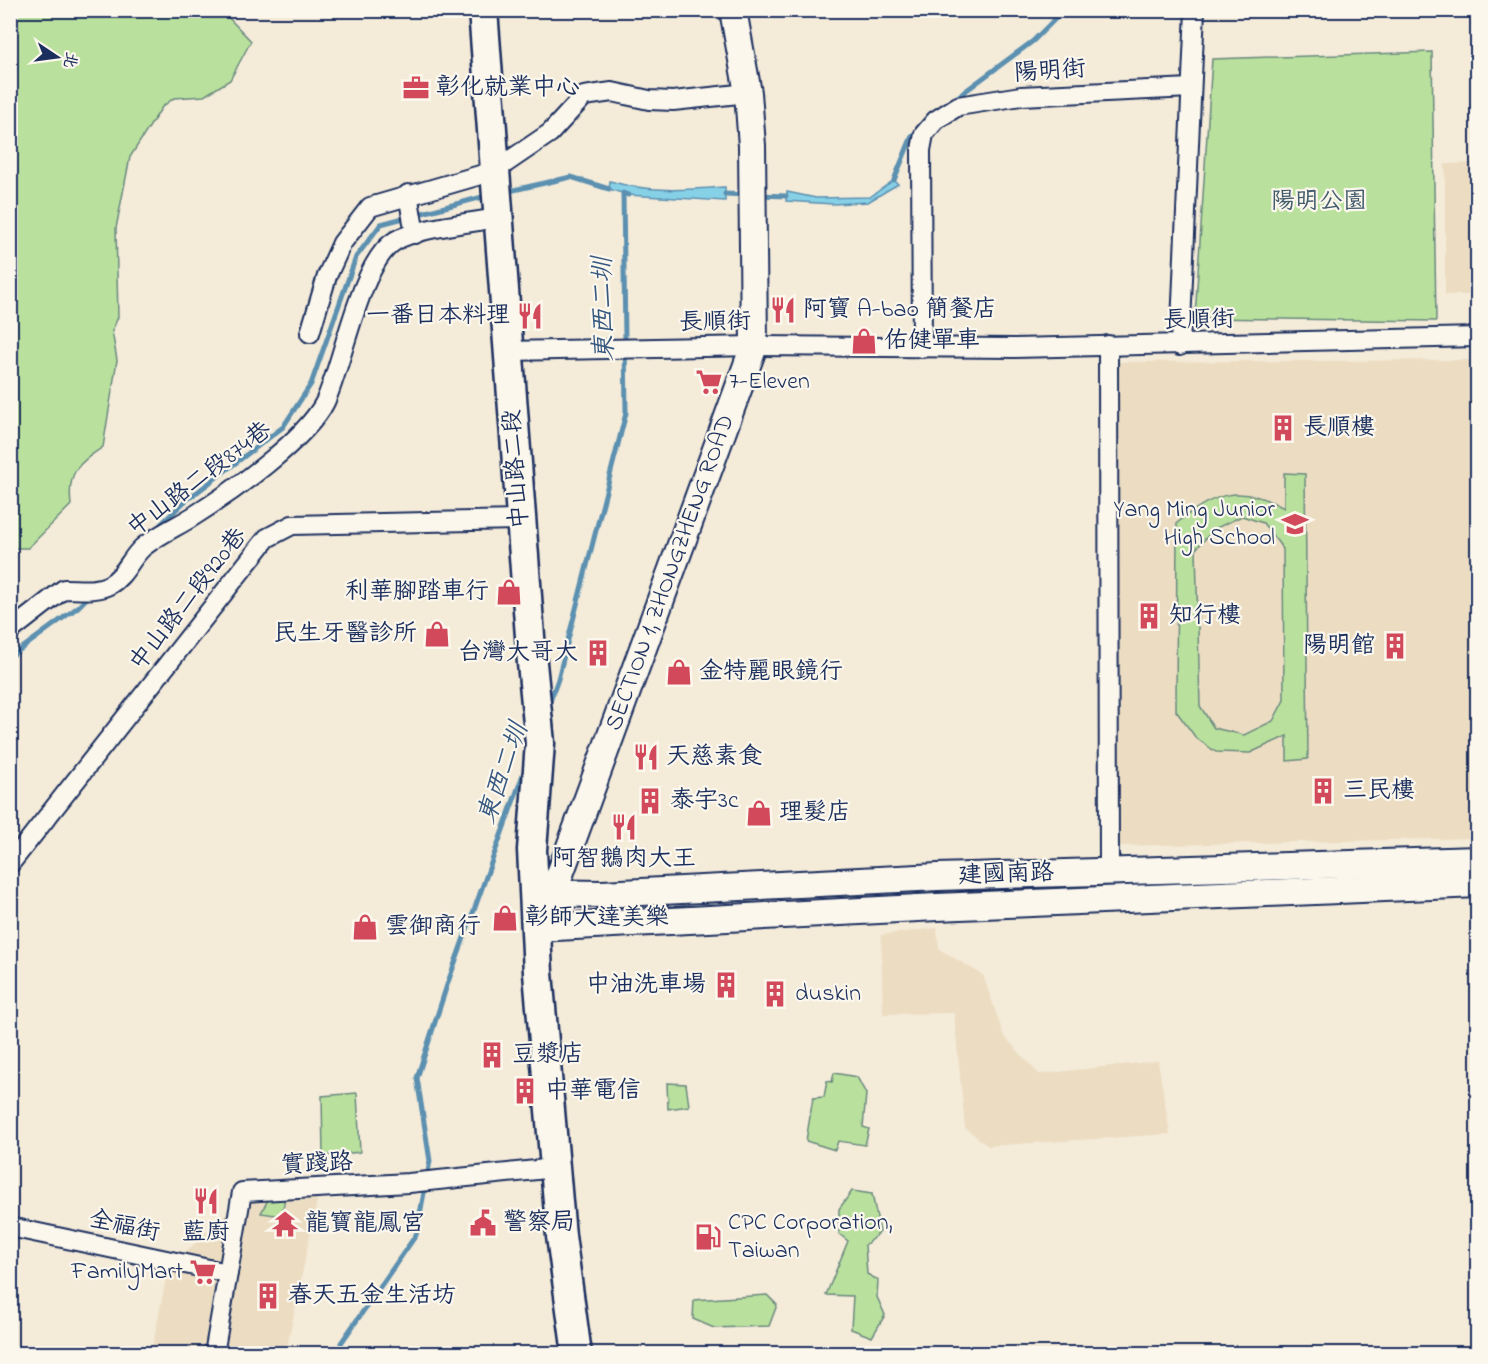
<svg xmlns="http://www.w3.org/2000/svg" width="1488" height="1364" font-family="'Indie Flower','LXGW WenKai TC',sans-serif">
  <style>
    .built { fill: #ecddc2 }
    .green { fill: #b9e19d; stroke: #6a887e; stroke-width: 1.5; fill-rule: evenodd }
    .water { fill: #87d1e7; stroke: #5c90b0; stroke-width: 1.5 }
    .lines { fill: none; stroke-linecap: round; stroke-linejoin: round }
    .stream { stroke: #5c90b0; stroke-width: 5 }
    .street-casing { stroke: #1b2f5e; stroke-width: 22 }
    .secondary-casing { stroke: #1b2f5e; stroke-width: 30 }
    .primary-casing { stroke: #1b2f5e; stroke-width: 33 }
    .street { stroke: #fbf7ec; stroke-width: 18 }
    .secondary { stroke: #fbf7ec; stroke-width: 26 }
    .primary { stroke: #fbf7ec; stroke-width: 28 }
    .labels { text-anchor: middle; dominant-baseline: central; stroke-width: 4.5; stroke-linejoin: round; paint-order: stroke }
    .street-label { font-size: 24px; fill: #1b2f5e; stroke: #fbf7ec }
    .poi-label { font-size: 24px; fill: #1b2f5e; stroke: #fbf7ec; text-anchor: start }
    .park-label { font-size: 24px; fill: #425c6e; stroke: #fbf7ec }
    .water-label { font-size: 26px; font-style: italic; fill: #365880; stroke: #fbf7ec }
  </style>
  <rect width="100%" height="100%" fill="#f4ebd9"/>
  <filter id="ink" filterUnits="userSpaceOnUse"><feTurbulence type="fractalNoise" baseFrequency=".0167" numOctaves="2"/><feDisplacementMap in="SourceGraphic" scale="12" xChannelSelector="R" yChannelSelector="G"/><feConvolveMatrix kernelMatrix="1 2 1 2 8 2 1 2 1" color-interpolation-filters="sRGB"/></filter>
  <g filter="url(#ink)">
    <!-- built -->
    <g class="built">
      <path d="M 1477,163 L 1477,295 L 1445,295 L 1445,164 Z"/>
      <path d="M 1477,360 L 1477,838 L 1118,846 L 1108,835 L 1112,362 Z"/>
      <path d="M 937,928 L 939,949 L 983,975 L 1004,1036 L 1039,1074 L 1158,1061 L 1170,1134 L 988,1146 L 965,1128 L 954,1013 L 883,1014 L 881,935 Z"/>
      <path d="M 321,1181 L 286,1353 L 151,1354 L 168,1269 L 253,1188 Z"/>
    </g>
    <!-- green -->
    <g class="green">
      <path d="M 11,10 L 222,11 L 251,41 L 230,80 L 204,96 L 174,98 L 162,107 L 130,157 L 116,228 L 118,317 L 112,331 L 117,360 L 103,447 C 78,464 67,471 71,505 L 28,548 L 10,548 Z"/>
      <path d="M 1432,52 L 1436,321 L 1195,318 L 1212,59 Z"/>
      <path d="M 1284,473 L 1305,474 L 1308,759 L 1287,761 L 1287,736 L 1250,753 L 1216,752 L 1196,738 L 1176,711 L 1177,523 C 1214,492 1241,484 1284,508 ZM 1242,516 L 1263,523 L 1283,549 L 1284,700 L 1273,721 L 1244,735 L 1214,728 L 1200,706 L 1196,549 L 1214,529 Z"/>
      <path d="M 834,1073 L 857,1077 L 866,1094 L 863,1127 L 869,1129 L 865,1145 L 838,1141 L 835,1150 L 806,1141 L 813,1098 L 824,1097 L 827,1081 L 832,1082 Z"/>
      <path d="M 667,1083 L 686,1084 L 689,1106 L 668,1109 Z"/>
      <path d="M 357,1093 L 360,1152 L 323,1156 L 322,1096 Z"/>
      <path d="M 286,1191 L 282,1216 L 261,1213 L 269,1198 Z"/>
      <path d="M 852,1191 L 872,1194 L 880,1232 L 865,1245 L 867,1274 L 878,1280 L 877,1297 L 885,1315 L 872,1337 L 851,1329 L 853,1296 L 826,1295 L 848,1241 L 839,1234 L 839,1209 Z"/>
      <path d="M 767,1295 L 777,1305 L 769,1326 L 714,1328 L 693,1319 L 694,1300 Z"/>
    </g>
    <!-- water -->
    <g class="water">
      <path d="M 894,180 L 898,184 L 868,202 L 833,204 L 786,201 L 787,192 L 816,198 L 870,197 Z"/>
      <path d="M 610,181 C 648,193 686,190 725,187 L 725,201 L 628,195 L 609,189 Z"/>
    </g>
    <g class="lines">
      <!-- stream -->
      <g class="stream">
        <path d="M 952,101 L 1033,41 L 1064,10"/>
        <path d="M 894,180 L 912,136 L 920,129"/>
        <path d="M 505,192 L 571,177 L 609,189"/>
        <path d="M 725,194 L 745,195"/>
        <path d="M 760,195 L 786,196"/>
        <path d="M 156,529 L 184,502 L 283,427 L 311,384 L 356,257 L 381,224 L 490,195"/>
        <path d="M 10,657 L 78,607 L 90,595"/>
        <path d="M 548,707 L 558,679 L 626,413 L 623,193 L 628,195"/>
        <path d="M 341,1343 L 416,1235 L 430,1161 L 417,1078 L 448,982 L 525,769"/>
      </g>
      <!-- street casing -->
      <g class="street-casing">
        <g id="street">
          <path d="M 408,194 L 415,234"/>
          <path d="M 310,333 L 327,276 L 342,243 L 370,207 L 494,171 L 550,133 L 584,96 L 612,92 L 649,100 L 673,101 L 748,93"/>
          <path d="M 1108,345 L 1109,872"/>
          <path d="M 1180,346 L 1195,10"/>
          <path d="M 922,348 L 921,150 L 924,134 L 936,120 L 958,106 L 1021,96 L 1191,88"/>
          <path d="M 508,351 L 754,346 L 1015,348 L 1478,337"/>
          <path d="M 10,631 L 64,589 C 79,589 95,592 109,585 C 125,576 130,559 142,548 C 156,536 176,527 192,517 C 229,494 306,440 325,402 C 343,364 360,262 395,241 C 416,228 471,223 497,218"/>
          <path d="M 10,864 L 267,538 L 292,525 L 521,520"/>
          <path d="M 10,1227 L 228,1273"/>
          <path d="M 214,1354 L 242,1192 L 409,1183 L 556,1168"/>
        </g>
      </g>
      <!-- secondary casing -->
      <g class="secondary-casing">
        <g id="secondary">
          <path d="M 733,10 L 748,93 L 752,146 L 754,346 L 553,893 L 537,928 L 937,907 L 1478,884"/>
          <path d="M 536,893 L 602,894 L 938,877 L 1478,860"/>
        </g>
      </g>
      <!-- primary casing -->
      <g class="primary-casing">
        <path id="primary" d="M 483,10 L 532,663 L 540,743 L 532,850 L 538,973 L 561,1236 L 577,1354"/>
      </g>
      <!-- street -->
      <use href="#street" class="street"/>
      <!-- secondary -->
      <use href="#secondary" class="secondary"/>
      <!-- primary -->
      <use href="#primary" class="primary"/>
    </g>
  </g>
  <!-- icons -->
  <defs>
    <g id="office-bare" transform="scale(2.07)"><path d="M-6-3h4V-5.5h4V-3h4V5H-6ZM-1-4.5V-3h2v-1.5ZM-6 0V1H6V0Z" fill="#d1495b" stroke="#fbf7ec" stroke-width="2.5" paint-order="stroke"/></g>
    <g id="restaurant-bare" transform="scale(2.07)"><path d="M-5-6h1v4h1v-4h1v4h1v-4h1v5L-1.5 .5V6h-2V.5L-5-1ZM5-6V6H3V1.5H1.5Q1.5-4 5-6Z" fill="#d1495b" stroke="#fbf7ec" stroke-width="2.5" paint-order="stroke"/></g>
    <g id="shop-bare" transform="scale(2.07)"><path d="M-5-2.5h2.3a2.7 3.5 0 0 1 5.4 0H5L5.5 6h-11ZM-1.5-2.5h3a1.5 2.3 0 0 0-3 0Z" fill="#d1495b" stroke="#fbf7ec" stroke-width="2.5" paint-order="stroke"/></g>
    <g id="supermarket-bare" transform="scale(2.07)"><path d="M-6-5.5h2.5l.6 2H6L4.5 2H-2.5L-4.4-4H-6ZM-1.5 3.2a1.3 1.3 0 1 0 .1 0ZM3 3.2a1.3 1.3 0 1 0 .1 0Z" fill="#d1495b" stroke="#fbf7ec" stroke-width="2.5" paint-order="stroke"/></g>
    <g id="building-bare" transform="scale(2.07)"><path d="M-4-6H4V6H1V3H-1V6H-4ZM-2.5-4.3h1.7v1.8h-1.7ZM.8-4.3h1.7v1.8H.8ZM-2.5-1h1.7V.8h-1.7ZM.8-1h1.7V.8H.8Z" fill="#d1495b" stroke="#fbf7ec" stroke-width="2.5" paint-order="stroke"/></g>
    <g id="school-bare" transform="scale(2.07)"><path d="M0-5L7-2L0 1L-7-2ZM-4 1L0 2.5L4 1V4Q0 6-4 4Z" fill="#d1495b" stroke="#fbf7ec" stroke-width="2.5" paint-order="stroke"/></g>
    <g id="civic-bare" transform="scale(2.07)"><path d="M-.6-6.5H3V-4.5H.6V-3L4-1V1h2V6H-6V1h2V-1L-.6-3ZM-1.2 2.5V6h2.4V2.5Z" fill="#d1495b" stroke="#fbf7ec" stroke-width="2.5" paint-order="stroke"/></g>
    <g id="temple-bare" transform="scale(2.07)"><path d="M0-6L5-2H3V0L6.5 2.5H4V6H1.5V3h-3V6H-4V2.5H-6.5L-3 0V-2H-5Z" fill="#d1495b" stroke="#fbf7ec" stroke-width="2.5" paint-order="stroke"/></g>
    <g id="fuel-bare" transform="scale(2.07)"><path d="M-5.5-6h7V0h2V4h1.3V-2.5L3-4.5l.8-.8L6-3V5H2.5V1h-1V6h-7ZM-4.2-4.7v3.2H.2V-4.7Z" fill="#d1495b" stroke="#fbf7ec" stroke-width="2.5" paint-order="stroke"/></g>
  </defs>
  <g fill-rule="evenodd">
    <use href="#office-bare" x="416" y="88"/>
    <use href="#restaurant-bare" x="783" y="310"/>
    <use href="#restaurant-bare" x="530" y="316"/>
    <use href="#shop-bare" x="864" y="341"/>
    <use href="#supermarket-bare" x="709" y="382"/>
    <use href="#building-bare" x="1283" y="428"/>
    <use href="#school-bare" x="1295" y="524"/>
    <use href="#shop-bare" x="509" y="592"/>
    <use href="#building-bare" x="1149" y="616"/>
    <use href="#shop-bare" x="437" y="634"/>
    <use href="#building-bare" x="1395" y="646"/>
    <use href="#building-bare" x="598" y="653"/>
    <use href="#shop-bare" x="679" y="672"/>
    <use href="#restaurant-bare" x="646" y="757"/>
    <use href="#building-bare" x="1323" y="791"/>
    <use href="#building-bare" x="650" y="801"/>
    <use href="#shop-bare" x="759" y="813"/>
    <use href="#restaurant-bare" x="624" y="827"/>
    <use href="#shop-bare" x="505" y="918"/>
    <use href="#shop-bare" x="365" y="927"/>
    <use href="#building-bare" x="726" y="985"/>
    <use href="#building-bare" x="775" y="994"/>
    <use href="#building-bare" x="492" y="1055"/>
    <use href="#building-bare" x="525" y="1091"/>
    <use href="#restaurant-bare" x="206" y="1201"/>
    <use href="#civic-bare" x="483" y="1223"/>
    <use href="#temple-bare" x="285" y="1224"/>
    <use href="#fuel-bare" x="708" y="1237"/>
    <use href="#supermarket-bare" x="203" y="1272"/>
    <use href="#building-bare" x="268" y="1296"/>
  </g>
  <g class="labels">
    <!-- street labels -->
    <g class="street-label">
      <text transform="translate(1050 72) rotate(-4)">陽明街</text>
      <text transform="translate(1199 321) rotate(-1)">長順街</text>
      <text transform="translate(715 323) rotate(-1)">長順街</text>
      <text transform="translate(517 469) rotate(-94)">中山路二段</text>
      <text transform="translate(200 480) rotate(-37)">中山路二段874巷</text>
      <text transform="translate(671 573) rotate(-70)">SECTION 1, ZHONGZHENG ROAD</text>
      <text transform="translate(189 600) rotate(-52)">中山路二段920巷</text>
      <text transform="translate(1006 875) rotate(-2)">建國南路</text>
      <text transform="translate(317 1165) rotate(-3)">實踐路</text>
      <text transform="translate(124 1227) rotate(12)">全福街</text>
    </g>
    <!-- poi labels -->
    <g class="poi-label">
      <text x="436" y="88">彰化就業中心</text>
      <text x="803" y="310">阿寶 A-bao 簡餐店</text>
      <text x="510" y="316" text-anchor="end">一番日本料理</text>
      <text x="884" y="341">佑健單車</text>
      <text x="729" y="382">7-Eleven</text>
      <text x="1303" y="428">長順樓</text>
      <text x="1275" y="510" text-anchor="end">Yang Ming Junior<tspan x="1275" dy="28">High School</tspan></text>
      <text x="489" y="592" text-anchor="end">利華腳踏車行</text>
      <text x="1169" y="616">知行樓</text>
      <text x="417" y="634" text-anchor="end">民生牙醫診所</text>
      <text x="1375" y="646" text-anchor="end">陽明館</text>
      <text x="578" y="653" text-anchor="end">台灣大哥大</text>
      <text x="699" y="672">金特麗眼鏡行</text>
      <text x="666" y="757">天慈素食</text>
      <text x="1343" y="791">三民樓</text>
      <text x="670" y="801">泰宇3c</text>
      <text x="779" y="813">理髮店</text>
      <text x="624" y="859" text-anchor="middle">阿智鵝肉大王</text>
      <text x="525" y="918">彰師大達美樂</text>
      <text x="385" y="927">雲御商行</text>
      <text x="706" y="985" text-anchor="end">中油洗車場</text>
      <text x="795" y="994">duskin</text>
      <text x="512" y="1055">豆漿店</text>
      <text x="545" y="1091">中華電信</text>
      <text x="503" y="1223">警察局</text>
      <text x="728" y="1223">CPC Corporation,<tspan x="728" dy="28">Taiwan</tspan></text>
      <text x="305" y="1224">龍寶龍鳳宮</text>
      <text x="206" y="1233" text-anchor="middle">藍廚</text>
      <text x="183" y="1272" text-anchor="end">FamilyMart</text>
      <text x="288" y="1296">春天五金生活坊</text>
    </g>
    <!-- park labels -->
    <g class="park-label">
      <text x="1319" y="202">陽明公園</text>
    </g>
    <!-- water labels -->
    <g class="water-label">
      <text transform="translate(605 309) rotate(-91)">東西二圳</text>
      <text transform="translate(504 774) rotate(-71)">東西二圳</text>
    </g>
  </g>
  <!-- margin -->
  <rect width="1488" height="1364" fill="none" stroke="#fbf7ec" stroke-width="36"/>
  <rect x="18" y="18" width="1452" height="1328" fill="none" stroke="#1b2f5e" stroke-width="2" filter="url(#ink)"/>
  <!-- north arrow -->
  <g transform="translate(57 57) rotate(103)" stroke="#fbf7ec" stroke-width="4.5" paint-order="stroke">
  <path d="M0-4.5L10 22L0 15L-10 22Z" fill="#1b2f5e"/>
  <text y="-9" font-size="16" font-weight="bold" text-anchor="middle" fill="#1b2f5e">北</text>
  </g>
</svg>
